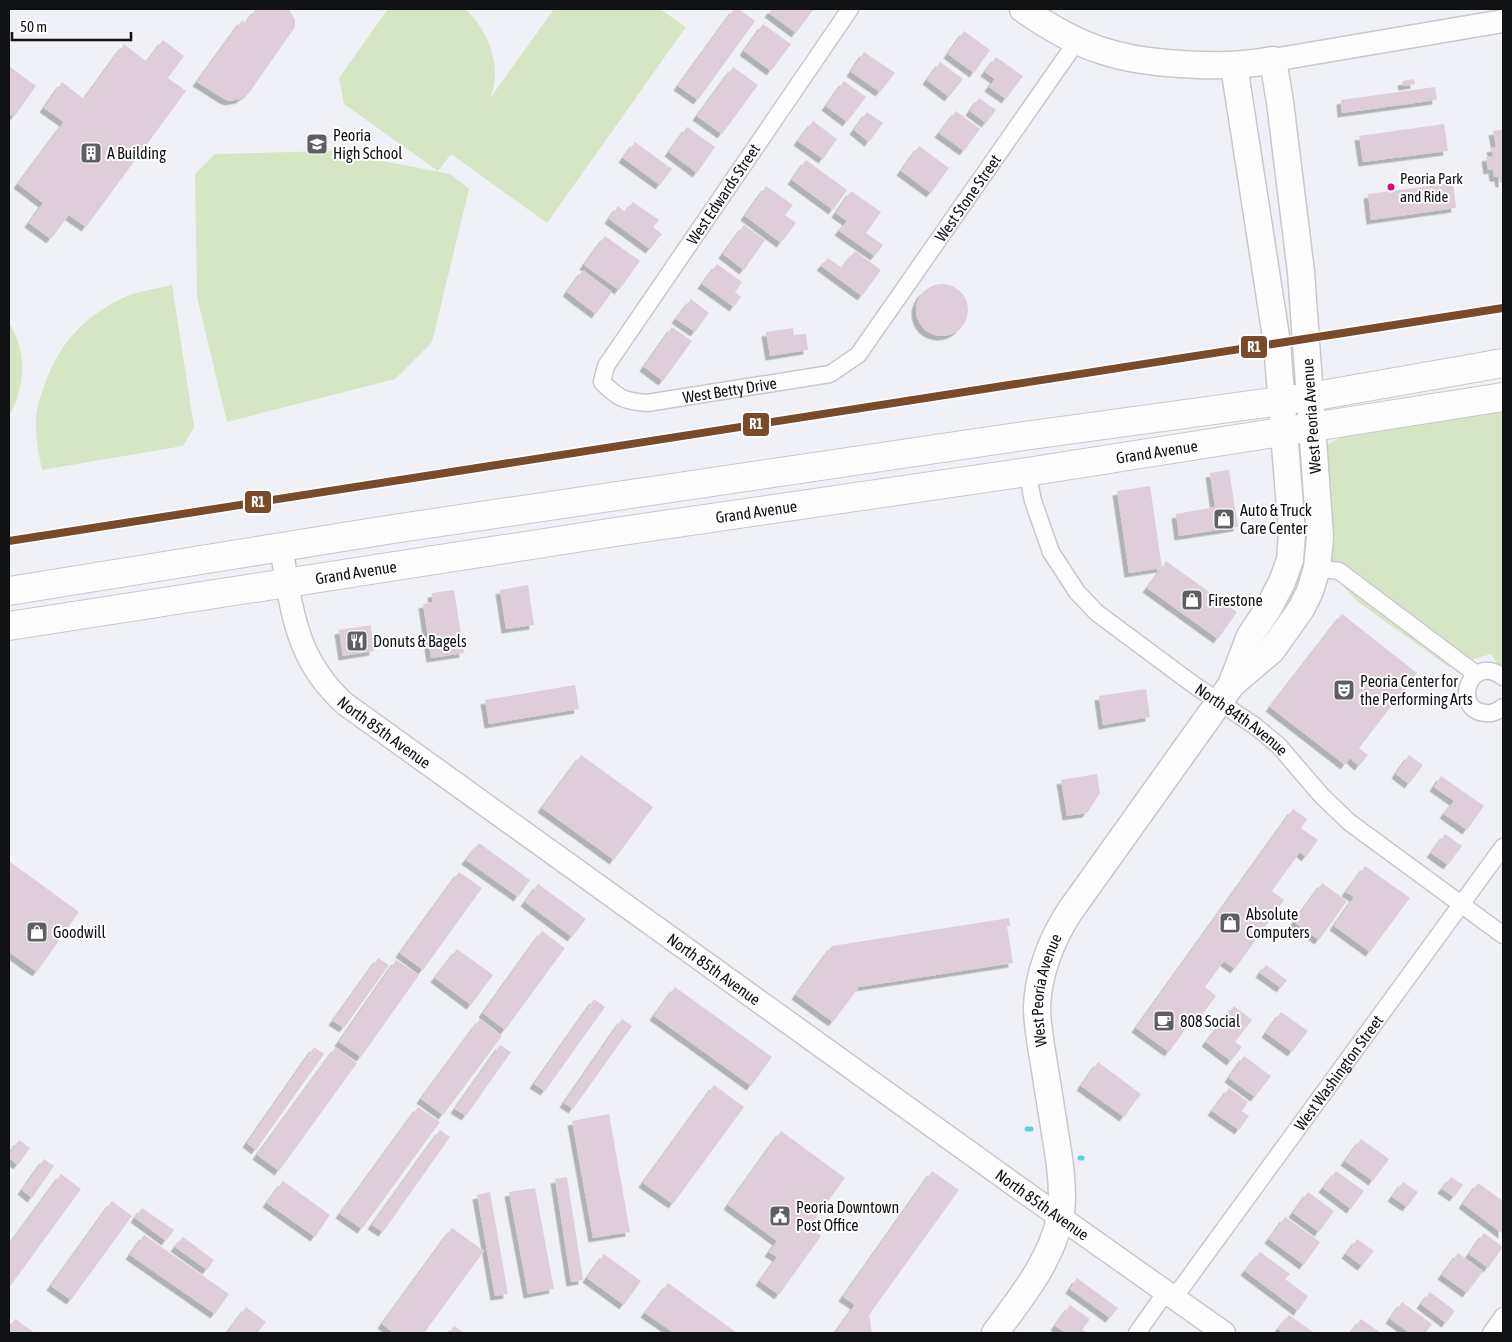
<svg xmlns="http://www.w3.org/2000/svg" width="1512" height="1342" font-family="'Asap Condensed',sans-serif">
  <defs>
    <filter id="shadow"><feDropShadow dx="-4.5" dy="4.5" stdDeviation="0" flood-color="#0004"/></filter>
  </defs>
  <rect width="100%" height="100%" fill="#f0f1f6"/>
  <path fill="#d6e5c3" d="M388,9H465C484,26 496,51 495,78C495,84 492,91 491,97L554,9H660L686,27L547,223L451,154L438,171L344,104L339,78Z
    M331,151L450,174L469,189L432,342L395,379L227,422L197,297L195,174L215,154Z
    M172,285L194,427L183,446L42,470C39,454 35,438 36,421C36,409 40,397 44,387C57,346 84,316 123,298C138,291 156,289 172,285Z
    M9,323C28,352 25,387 9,417Z
    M1503,410V673L1491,654L1449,667L1358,602L1331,573L1325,472L1327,445L1343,436Z"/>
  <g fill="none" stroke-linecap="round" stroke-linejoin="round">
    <path stroke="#5acfe0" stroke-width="5" d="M1027,1129H1031
      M1080,1158H1082"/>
  </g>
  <path fill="#deceda" filter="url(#shadow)" d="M256,9H289L295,20V27L249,93L240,99L230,101L224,99L197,82L242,20L246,23Z
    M734,9H739L755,21L698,100L678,86Z
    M772,9H814L796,33L769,13Z
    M763,24L791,44L771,71L744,51Z
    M964,31L990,50L974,73L948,54Z
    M163,40L184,56L168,78L186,91L86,227L69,215L51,239L29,223L43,203L18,184L64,122L44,108L62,82L84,99L124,44L147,62Z
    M864,52L895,73L880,92L851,72Z
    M996,57L1023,76L1006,99L989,87L995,79L985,72Z
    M940,62L963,79L949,97L927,80Z
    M9,66L36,86L14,117L9,114Z
    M733,67L758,85L722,134L697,116Z
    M1414,79L1415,84L1403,86L1402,81Z
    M844,81L866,97L847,122L826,106Z
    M1435,87L1437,100L1342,113L1341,100Z
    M979,98L996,110L986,123L970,111Z
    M956,111L980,129L964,151L939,133Z
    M867,112L883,123L869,142L854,130Z
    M813,121L837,139L823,159L798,141Z
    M1444,124L1448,151L1363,162L1359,136Z
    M687,127L715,147L697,173L669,152Z
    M1503,129V183H1500L1499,177H1494L1493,169L1488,170L1486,157L1493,156L1491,148L1496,147L1493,131Z
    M635,142L672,169L660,185L623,158Z
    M919,146L949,168L931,193L901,171Z
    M806,160L847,190L833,210L792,180Z
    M1453,183L1456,208L1371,220L1368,194Z
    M766,186L793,205L785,215L796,223L781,243L745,216Z
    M851,191L881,212L866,233L883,245L875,256L839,231L847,221L836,213Z
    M633,202L659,220L653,227L662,234L650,249L609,219L618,206L625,212Z
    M744,225L765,240L744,270L723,254Z
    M605,236L640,261L619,290L584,265Z
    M855,251L881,270L862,296L821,266L828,258L842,268Z
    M717,264L742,282L735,292L741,297L734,307L702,284Z
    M583,270L612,292L596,314L567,292Z
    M916 310a26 26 0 1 1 52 0a26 26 0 1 1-52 0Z
    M691,299L709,313L695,332L676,319Z
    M672,327L692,341L663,381L644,367Z
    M793,328L794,335L806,334L808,350L770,356L766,332Z
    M1229,470L1238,527L1179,536L1176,514L1215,507L1210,473Z
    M1150,486L1162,568L1166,561L1237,612L1218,639L1147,588L1162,568L1129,573L1117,491Z
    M528,585L534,625L506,629L500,590Z
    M454,590L464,653L431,658L423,604L433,602L432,593Z
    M1342,614L1417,673L1359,748L1368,755L1359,766L1350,758L1345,765L1270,707Z
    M371,625L374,651L343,656L339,630Z
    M575,685L579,709L489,724L485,700Z
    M1146,689L1150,717L1103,725L1099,696Z
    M581,755L653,807L614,860L542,808Z
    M1409,755L1423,765L1409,784L1396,774Z
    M1097,774L1100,793L1087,813L1067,816L1061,780Z
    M1441,776L1484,806L1467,830L1444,814L1454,801L1434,787Z
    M1293,809L1307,819L1301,828L1318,840L1306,857L1300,852L1272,891L1284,900L1235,969L1224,961L1205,987L1216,996L1199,1019L1195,1016L1169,1052L1136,1028Z
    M1445,834L1462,846L1448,865L1431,853Z
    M479,843L530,880L518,897L466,860Z
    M9,861L79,912L37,972L9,952Z
    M1365,866L1410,898L1370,952L1334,926L1354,897L1346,892Z
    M459,872L482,888L423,970L400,953Z
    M1322,883L1347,901L1319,940L1294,922Z
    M538,884L586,919L572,937L525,902Z
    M1009,918L1010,926H1007L1013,963L859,987L833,1022L796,995L832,946Z
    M542,931L565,948L505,1030L483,1013Z
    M457,949L493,975L471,1005L435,978Z
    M378,958L389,965L344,1028L333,1021Z
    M396,960L419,975L361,1057L339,1042Z
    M1266,965L1287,980L1281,988L1260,973Z
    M675,987L772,1057L751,1086L654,1016Z
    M594,999L605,1007L545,1091L534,1084Z
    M1234,1006L1252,1020L1235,1042L1242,1047L1231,1061L1206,1042Z
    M1281,1012L1308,1031L1292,1052L1266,1033Z
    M480,1019L502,1036L443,1115L421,1099Z
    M622,1019L632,1026L573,1109L564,1103Z
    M500,1045L511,1052L466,1116L455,1109Z
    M314,1047L324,1054L256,1150L247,1143Z
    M336,1047L357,1063L279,1171L257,1155Z
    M1244,1056L1271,1076L1255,1097L1229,1078Z
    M1098,1062L1141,1094L1124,1117L1081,1086Z
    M714,1085L744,1107L673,1204L643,1183Z
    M1229,1088L1248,1102L1242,1111L1249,1116L1239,1130L1212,1111Z
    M418,1107L440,1122L362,1229L340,1214Z
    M609,1114L630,1232L593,1238L572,1121Z
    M440,1130L450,1137L383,1232L372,1225Z
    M781,1131L845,1178L809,1227L821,1236L779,1295L760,1281L777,1257L769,1252L777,1241L728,1205Z
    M1361,1139L1389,1159L1373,1181L1345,1161Z
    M19,1140L30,1148L18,1165L9,1158V1154Z
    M44,1159L54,1166L32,1198L22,1190Z
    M932,1171L959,1190L869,1315L872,1333H835L855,1305L843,1297Z
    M1336,1171L1364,1191L1351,1209L1323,1188Z
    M61,1174L81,1189L11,1285L9,1283V1245Z
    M567,1177L583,1280L571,1282L555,1179Z
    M1451,1177L1463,1185L1454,1197L1442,1189Z
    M283,1181L330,1215L315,1237L267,1203Z
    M1403,1182L1418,1192L1407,1207L1392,1197Z
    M1478,1183L1503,1201V1234L1463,1204Z
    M535,1188L554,1289L528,1294L509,1192Z
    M490,1192L508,1294L495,1296L477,1195Z
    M1308,1192L1334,1211L1319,1232L1293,1213Z
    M112,1201L132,1216L71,1300L51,1286Z
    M142,1208L174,1230L166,1241L135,1218Z
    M1285,1217L1320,1242L1304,1265L1269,1239Z
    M452,1228L484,1251L424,1333H394L382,1324Z
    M1484,1233L1503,1247L1488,1268L1469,1254Z
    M144,1235L229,1294L215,1314L130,1255Z
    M183,1237L214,1260L207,1270L175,1247Z
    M1357,1239L1374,1251L1362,1266L1346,1254Z
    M1260,1252L1290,1274L1285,1279L1308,1296L1298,1311L1245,1271Z
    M1458,1253L1483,1271L1467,1293L1442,1275Z
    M604,1254L641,1281L624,1305L587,1278Z
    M1077,1278L1118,1308L1110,1318L1070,1289Z
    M668,1283L737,1333H674L645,1313Z
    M1430,1292L1455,1311L1446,1323L1421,1304Z
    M1402,1302L1432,1324L1425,1333H1410L1390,1319Z
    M1070,1305L1090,1319L1082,1330L1087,1333H1066L1055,1326Z
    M246,1307L266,1322L257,1333H227Z
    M1289,1315L1313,1332L1312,1333H1283L1278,1329Z
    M15,1319L35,1333H9V1328Z
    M1361,1319L1381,1333H1351Z
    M454,1326L464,1333H449Z"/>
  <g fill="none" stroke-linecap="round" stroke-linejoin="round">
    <g stroke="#c7c8cc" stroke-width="19">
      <g id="street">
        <path id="s1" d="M850,9L606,366L602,382C618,398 623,401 647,403L830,374L858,355L1077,41"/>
        <path id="s2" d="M1027,472L1033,501L1051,552L1077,592L1097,613L1194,685L1255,726L1279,746L1321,795L1349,822L1503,935"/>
        <path d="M1317,568L1339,571L1476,674"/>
        <path d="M1503,677C1469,652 1451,711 1486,713C1493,714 1498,711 1503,707"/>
        <path id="s3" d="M1174,1298L1503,847"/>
        <path d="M1137,1333L1166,1292"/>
        <path d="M1491,1333L1503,1316"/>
      </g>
    </g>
    <g stroke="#c7c8cc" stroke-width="25">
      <g id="secondary">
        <path d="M1273,60L1503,21"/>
        <path id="s4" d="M281,547C292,610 295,659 345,704L1023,1191L1224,1333"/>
      </g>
    </g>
    <g stroke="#c7c8cc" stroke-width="29">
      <g id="primary">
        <path d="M1232,683L1250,636L1268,609L1282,582L1290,560L1292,533L1277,343L1234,66"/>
        <path id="s5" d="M995,1333C1020,1299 1051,1261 1060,1218C1065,1195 1060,1162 1056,1139C1052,1114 1048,1089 1044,1064C1041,1045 1037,1026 1037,1007C1038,974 1052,938 1070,911L1232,684L1272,650L1301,609L1310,591L1317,568L1320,537L1301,272L1280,102L1273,60C1236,67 1204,66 1167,63C1145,61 1124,58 1103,51C1074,42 1047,26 1023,9"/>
      </g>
    </g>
    <g stroke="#c7c8cc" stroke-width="30">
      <g id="highway">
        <path d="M9,591L393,529L1024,436L1310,397L1503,363"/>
        <path id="s6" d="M9,626L615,532L1027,472L1503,397"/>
      </g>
    </g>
    <use href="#street" stroke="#fdfdfe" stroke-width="16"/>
    <use href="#secondary" stroke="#fdfdfe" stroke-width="22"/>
    <use href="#primary" stroke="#fdfdfe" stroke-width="26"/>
    <use href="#highway" stroke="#fdfdfe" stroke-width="28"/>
    <g stroke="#fff" stroke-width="11">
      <path id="rail-1" d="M9,541L1503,308"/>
    </g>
    <use href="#rail-1" stroke="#7a4b2a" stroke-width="8"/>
  </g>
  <defs>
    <g id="school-square" transform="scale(1.125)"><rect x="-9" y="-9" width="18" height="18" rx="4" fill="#5e5f62" stroke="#fff"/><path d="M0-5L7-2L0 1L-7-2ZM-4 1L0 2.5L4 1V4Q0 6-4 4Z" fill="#fff"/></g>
    <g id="building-square" transform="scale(1.125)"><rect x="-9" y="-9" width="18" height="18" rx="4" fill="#5e5f62" stroke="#fff"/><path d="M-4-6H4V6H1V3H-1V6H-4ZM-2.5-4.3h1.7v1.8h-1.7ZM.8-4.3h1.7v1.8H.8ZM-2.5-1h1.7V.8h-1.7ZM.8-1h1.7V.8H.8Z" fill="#fff"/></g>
    <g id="shop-square" transform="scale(1.125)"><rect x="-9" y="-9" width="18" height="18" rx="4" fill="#5e5f62" stroke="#fff"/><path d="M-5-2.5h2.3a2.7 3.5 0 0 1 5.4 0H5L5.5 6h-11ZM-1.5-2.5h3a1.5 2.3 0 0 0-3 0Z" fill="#fff"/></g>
    <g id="restaurant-square" transform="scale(1.125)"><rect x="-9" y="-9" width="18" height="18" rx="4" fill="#5e5f62" stroke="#fff"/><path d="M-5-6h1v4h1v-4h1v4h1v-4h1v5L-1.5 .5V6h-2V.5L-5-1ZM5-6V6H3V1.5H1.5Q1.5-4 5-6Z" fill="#fff"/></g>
    <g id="theatre-square" transform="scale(1.125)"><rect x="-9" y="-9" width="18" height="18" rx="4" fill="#5e5f62" stroke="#fff"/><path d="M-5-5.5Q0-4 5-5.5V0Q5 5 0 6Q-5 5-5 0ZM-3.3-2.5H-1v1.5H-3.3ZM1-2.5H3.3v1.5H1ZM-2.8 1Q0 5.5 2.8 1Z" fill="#fff"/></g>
    <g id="cafe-square" transform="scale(1.125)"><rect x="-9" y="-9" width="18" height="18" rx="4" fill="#5e5f62" stroke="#fff"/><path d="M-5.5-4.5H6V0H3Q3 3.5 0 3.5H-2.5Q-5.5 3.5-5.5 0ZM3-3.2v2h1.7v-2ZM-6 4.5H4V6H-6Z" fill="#fff"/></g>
    <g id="civic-square" transform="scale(1.125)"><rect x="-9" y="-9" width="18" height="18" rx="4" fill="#5e5f62" stroke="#fff"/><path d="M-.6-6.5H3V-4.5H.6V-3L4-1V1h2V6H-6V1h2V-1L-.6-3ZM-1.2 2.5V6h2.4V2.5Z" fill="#fff"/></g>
  </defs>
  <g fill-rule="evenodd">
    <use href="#school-square" x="317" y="144"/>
    <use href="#building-square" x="91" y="153"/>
    <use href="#shop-square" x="1224" y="519"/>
    <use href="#shop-square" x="1192" y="600"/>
    <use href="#restaurant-square" x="357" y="641"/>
    <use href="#theatre-square" x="1344" y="690"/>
    <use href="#shop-square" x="1230" y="923"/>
    <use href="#shop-square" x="37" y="932"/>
    <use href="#cafe-square" x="1164" y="1021"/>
    <use href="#civic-square" x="780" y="1216"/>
  </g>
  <circle fill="#e5007d" stroke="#fff" stroke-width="2" cx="1391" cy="187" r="4.5"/>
  <g text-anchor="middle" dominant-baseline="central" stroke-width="4" stroke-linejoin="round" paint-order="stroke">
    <g font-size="15" fill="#101113" stroke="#fff" text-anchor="start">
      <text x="1400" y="178">Peoria Park<tspan x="1400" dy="18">and Ride</tspan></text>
    </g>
    <g font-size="16" fill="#101113" stroke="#fff" text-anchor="start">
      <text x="333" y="135">Peoria<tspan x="333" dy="18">High School</tspan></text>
      <text x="107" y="153">A Building</text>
      <text x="1240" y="510">Auto &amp; Truck<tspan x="1240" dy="18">Care Center</tspan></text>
      <text x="1208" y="600">Firestone</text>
      <text x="373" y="641">Donuts &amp; Bagels</text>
      <text x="1360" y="681">Peoria Center for<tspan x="1360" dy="18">the Performing Arts</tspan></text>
      <text x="1246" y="914">Absolute<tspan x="1246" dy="18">Computers</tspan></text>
      <text x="53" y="932">Goodwill</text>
      <text x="1180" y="1021">808 Social</text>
      <text x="796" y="1207">Peoria Downtown<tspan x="796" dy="18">Post Office</tspan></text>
    </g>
    <g font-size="16" fill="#101113" stroke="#fff">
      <text transform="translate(723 194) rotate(-56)">West Edwards Street</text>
      <text stroke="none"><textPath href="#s1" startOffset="911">West Stone Street</textPath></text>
      <text stroke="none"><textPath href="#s1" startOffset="584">West Betty Drive</textPath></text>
      <text transform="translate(1311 416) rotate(-94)">West Peoria Avenue</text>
      <text stroke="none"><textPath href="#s6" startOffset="1161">Grand Avenue</textPath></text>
      <text stroke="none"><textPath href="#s6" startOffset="756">Grand Avenue</textPath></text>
      <text stroke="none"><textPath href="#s6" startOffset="351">Grand Avenue</textPath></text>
      <text stroke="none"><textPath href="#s2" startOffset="340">North 84th Avenue</textPath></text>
      <text stroke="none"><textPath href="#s4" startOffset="222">North 85th Avenue</textPath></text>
      <text stroke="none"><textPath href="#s4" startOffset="628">North 85th Avenue</textPath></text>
      <text stroke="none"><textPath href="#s5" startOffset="364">West Peoria Avenue</textPath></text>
      <text stroke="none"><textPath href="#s3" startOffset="279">West Washington Street</textPath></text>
      <text stroke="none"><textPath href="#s4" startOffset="1032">North 85th Avenue</textPath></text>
    </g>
  </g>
  <g stroke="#fff" stroke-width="2">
    <rect x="1240" y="335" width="28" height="24" rx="5" fill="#7a4b2a"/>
    <rect x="742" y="412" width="28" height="25" rx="5" fill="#7a4b2a"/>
    <rect x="244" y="490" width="28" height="24" rx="5" fill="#7a4b2a"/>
  </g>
  <g font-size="14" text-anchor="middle" font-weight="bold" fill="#fff">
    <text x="1254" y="352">R1</text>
    <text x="756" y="429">R1</text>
    <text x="258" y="507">R1</text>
  </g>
  <rect width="1512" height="1342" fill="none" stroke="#101113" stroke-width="20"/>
  <path d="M12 32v8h119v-8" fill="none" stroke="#101113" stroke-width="2.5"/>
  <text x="20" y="32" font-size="15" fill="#101113" stroke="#ffffff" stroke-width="4" paint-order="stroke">50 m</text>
</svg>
